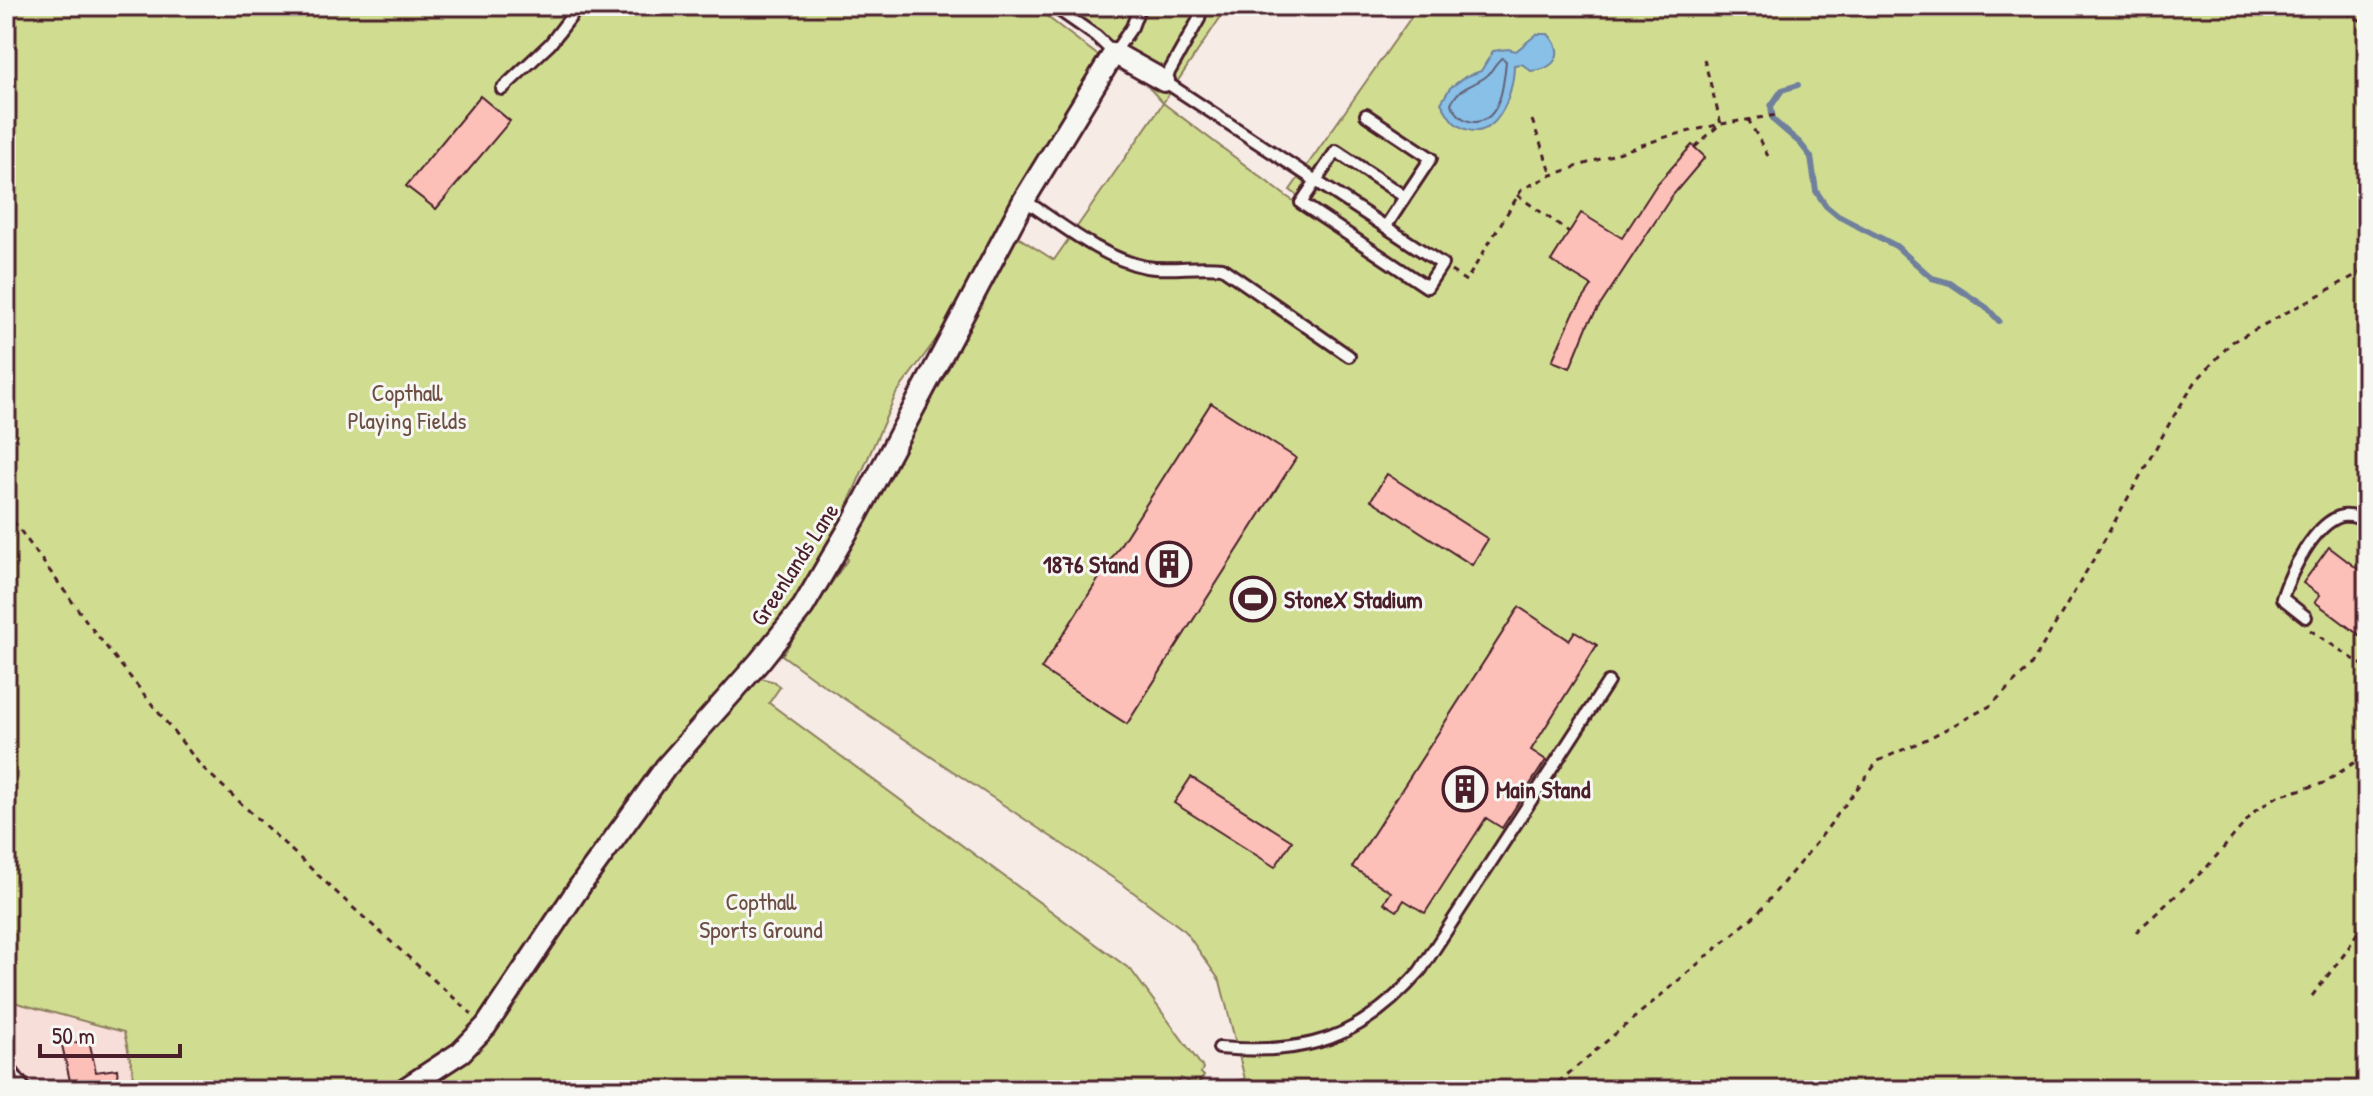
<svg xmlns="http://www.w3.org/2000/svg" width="2373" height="1096" font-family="'Patrick Hand',sans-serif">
  <rect width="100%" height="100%" fill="#f7ebe6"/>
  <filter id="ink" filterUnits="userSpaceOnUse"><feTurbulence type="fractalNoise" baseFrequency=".0125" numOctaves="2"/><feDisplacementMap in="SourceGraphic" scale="16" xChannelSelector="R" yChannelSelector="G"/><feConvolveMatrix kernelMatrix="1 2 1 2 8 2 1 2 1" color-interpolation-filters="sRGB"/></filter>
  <g filter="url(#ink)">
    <path fill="#f8ded8" d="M6,1000L124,1032L137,1090H6Z"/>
    <path fill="#d0dd91" stroke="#8d7e5e" stroke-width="2" d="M6,6H1033L1100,57L990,266L896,394L803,607L759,662L760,678L775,682L780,687L769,703L1131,970L1203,1068L1201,1073L1204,1076L1196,1087L1181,1078L1171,1090H403L428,1074L364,1090H137L124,1032L6,1000Z
      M1053,6H1228L1163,103L1286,196L1411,280L1290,190L1419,6H2367V1090H1228L1225,1083L1245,1079L1220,981L1185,931L1125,886L816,680L782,655L848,559L843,555L1016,236L1054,260L1163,103L1124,60Z"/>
    <path fill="#88c0e7" stroke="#6f809c" stroke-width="2" d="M1537,34H1548C1566,53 1556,69 1531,71L1522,64L1514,65C1514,94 1495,151 1456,124C1450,120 1445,109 1441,103L1450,88L1465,77L1481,71L1493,51L1508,49L1516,51Z"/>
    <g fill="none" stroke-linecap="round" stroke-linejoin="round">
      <path stroke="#635f76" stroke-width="2" d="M1502,58L1506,61C1504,80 1502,120 1476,122C1463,122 1457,114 1451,104C1458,88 1470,87 1484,78C1492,73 1494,63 1502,58Z"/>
      <path stroke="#6f809c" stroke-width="6" d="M1798,85L1782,90L1771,106L1773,120L1800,143L1811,157L1816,191L1826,206L1838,216L1896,246L1932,278L1950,283L1987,308L1999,321"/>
    </g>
    <path fill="#fcc0b8" stroke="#4a1f2b" stroke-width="2" d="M480,96L510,121L436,209L406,186Z
      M1692,145L1705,157L1672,196L1588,324L1570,368L1552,361L1573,314L1592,286L1551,261L1581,213L1622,238L1657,184Z
      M1211,403L1296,458L1127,724L1041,669Z
      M1387,474L1488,539L1472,565L1371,500Z
      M2329,547L2367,576V641L2315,602L2320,595L2303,583Z
      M1519,607L1569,640L1575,631L1597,645L1531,750L1546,760L1502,828L1486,818L1425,913L1404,900L1397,911L1384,903L1391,892L1352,867Z
      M1191,777L1292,841L1275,867L1174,803Z
      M89,1040L96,1072L117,1069L119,1090H72L62,1045Z"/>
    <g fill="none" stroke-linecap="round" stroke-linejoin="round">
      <g stroke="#4a1f2b" stroke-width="16">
        <path id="lane" d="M1053,6L1096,36L1114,53L1132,27L1140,6
          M1201,6L1199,19L1164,81L1442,264L1427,287L1301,203L1336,151L1405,197L1431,158L1366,115
          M502,89L550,44L579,6
          M1024,200C1061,224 1101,258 1146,267C1170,271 1197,265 1222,268L1349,356
          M1386,226L1405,197
          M2306,617L2282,598C2290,574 2314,523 2342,516C2350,515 2360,518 2367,522
          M1219,1048C1308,1055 1360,1039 1420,971L1608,682
          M6,1064L26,1090"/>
      </g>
      <g stroke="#4a1f2b" stroke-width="26">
        <path id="street" d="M403,1090L461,1052L486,1026L580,886L666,767L759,662L803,607L857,515L1024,200L1114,53L1164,81"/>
      </g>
      <path stroke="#4a1f2b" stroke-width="3" stroke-dasharray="6 6" stroke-linecap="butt" d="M2335,6L2367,24
        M1704,59L1721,124
        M1748,119L1768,156
        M1532,120L1552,175
        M1695,147L1718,126
        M1517,195L1569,232
        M1451,271L1466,281L1522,189L1552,175L1669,136L1721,124L1777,115
        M6,511L93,630L201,766L349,904L472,1014
        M2310,630L2367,668
        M2136,932L2207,867L2255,811L2278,796L2324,783L2367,754
        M2312,996L2346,952L2367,916
        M1549,1090L1758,913L1817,842L1878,761L1929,738L1990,706L2030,667L2096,555L2172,419L2196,381L2232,342L2367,269"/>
      <use href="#lane" stroke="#f6f6f2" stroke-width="10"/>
      <use href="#street" stroke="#f6f6f2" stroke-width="20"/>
    </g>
  </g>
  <defs>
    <g id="building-ring" transform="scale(2.3)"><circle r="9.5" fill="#f6f6f2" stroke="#4a1f2b" stroke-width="1.5"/><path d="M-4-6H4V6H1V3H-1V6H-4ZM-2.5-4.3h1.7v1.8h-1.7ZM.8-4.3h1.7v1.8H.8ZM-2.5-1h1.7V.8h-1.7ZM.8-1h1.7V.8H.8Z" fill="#4a1f2b"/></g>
    <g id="stadium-ring" transform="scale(2.3)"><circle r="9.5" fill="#f6f6f2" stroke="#4a1f2b" stroke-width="1.5"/><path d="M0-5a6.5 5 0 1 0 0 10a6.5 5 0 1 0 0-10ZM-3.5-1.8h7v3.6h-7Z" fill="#4a1f2b"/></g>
  </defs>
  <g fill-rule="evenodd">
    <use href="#building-ring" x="1169" y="564"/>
    <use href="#stadium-ring" x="1253" y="599"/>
    <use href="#building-ring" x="1465" y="789"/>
  </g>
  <g text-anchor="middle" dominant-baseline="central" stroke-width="6" stroke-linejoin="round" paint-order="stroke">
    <g font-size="24" fill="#6c4e44" stroke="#f6f6f2">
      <text x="407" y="392">Copthall<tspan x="407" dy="28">Playing Fields</tspan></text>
      <text x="761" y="901">Copthall<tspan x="761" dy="28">Sports Ground</tspan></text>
    </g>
    <g font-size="24" fill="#4a1f2b" stroke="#f6f6f2">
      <text transform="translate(794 564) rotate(-57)">Greenlands Lane</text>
    </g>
    <g font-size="24" font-weight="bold" fill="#4a1f2b" stroke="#f6f6f2" text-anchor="start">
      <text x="1138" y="564" text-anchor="end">1876 Stand</text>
      <text x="1284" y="599">StoneX Stadium</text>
      <text x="1496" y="789">Main Stand</text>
    </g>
  </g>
  <rect width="2373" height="1096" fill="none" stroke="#f6f6f2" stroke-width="32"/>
  <rect x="16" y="16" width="2341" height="1064" fill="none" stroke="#4a1f2b" stroke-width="3" filter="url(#ink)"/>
  <path d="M40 1044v12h140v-12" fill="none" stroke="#4a1f2b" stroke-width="4"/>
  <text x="52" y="1044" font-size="24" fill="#4a1f2b" stroke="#f6f6f2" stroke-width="6" paint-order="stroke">50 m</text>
</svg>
